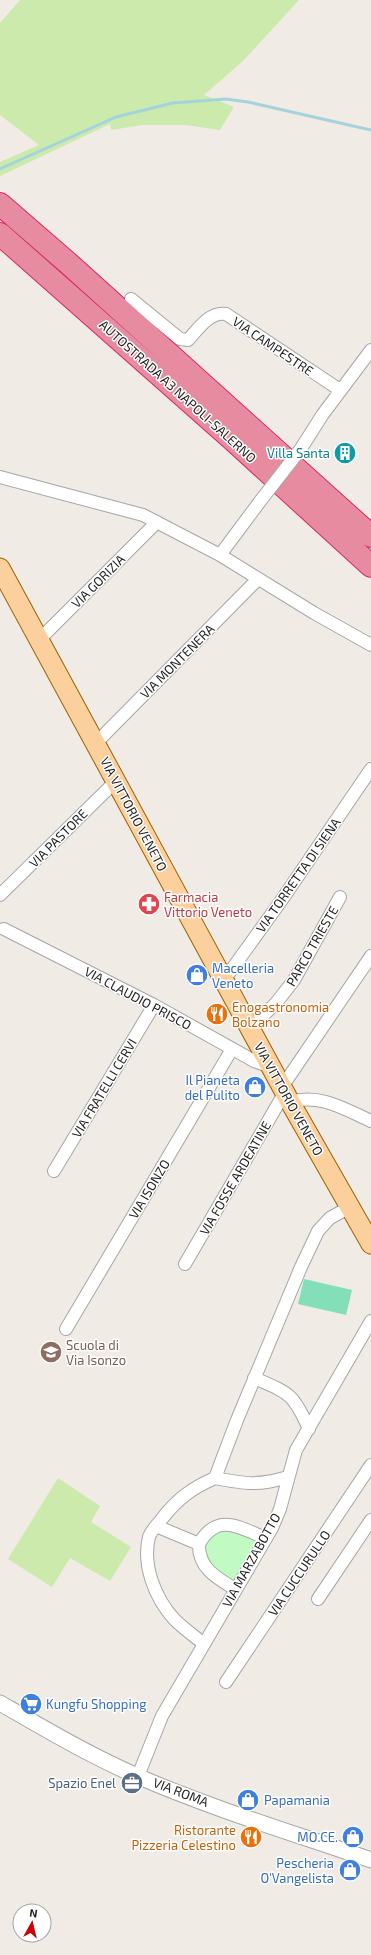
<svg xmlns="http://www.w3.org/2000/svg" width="371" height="1955" font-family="'Exo 2',sans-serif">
  <rect width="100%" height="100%" fill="#f0ece5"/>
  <path fill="#cceaab" d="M20,0H299L243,61L204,95L234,107L220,130L186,125H143L111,130L110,124L0,176V162L39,145L0,115V23Z
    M58,1478L100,1506L91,1522L131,1547L110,1581L70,1558L52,1587L8,1559Z"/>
  <path fill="#c2fac4" d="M217,1527L263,1538L234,1582L208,1566L201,1543Z"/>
  <path fill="#82dfb8" d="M304,1279L352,1290L346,1315L298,1304Z"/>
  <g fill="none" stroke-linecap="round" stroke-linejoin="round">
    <path stroke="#a5d3dd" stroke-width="3" d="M0,169L116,117L173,103L226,99L248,102L371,130"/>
    <g stroke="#a6a6a6" stroke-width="14">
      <path id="minor" d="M131,299L180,339L188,340C198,329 210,311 226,314L340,390
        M300,450L323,414L371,350
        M0,477L143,515L220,555L314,613L371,645
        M220,555L261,500
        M39,640L157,522
        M96,743L258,579
        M0,895L116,781
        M4,929L154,1005L254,1061L271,1067
        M224,980L281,901L371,769
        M250,1028L276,1003L294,980L340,897
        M282,1087L371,956
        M290,1102C320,1093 344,1109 371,1121
        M54,1171L154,1005
        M185,1264L285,1092
        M66,1329L232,1049
        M254,1378C289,1393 293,1393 309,1429
        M215,1478C246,1484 258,1486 288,1477
        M156,1526L199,1544C217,1512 239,1527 265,1538
        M199,1544C198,1568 217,1578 235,1589
        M318,1599L371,1520
        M204,1644C194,1636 183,1628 174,1619C155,1598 142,1565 149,1537C151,1531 157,1525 161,1520C177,1499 192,1488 215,1478L237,1420L301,1267L318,1231L330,1218L350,1207
        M226,1682L371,1465
        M138,1776L162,1716L272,1528L280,1509L296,1450L371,1321"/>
    </g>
    <g stroke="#a6a6a6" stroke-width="17">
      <path id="tertiary" d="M0,1703C45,1729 89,1755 137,1776C213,1809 293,1833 371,1860"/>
    </g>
    <g stroke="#996100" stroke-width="21">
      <path id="primary" d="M0,568L290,1102L371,1244"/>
    </g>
    <g stroke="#dc2469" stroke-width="24">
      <path id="motorway" d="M0,204L68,263L371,536
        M0,234L232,439L371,566"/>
    </g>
    <use href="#minor" stroke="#fff" stroke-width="12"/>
    <use href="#tertiary" stroke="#fff" stroke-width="15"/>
    <use href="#primary" stroke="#fcd09d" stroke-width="19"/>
    <use href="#motorway" stroke="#e78ca0" stroke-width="22"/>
    <g stroke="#a6a6a6" stroke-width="14" stroke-linecap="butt">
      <path id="minor-bridge" d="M261,500L300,450"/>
    </g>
    <use href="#minor-bridge" stroke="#fff" stroke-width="12"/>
  </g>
  <defs>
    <g id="building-disc" transform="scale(1.15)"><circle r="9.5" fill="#0f9aa8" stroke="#fff"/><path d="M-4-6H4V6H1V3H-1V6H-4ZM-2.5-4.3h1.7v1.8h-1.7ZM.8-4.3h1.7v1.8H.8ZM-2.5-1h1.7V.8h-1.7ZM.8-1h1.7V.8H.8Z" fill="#fff"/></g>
    <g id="pharmacy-disc" transform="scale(1.15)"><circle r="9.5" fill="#e0444e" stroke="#fff"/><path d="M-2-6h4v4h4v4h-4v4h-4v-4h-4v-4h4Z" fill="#fff"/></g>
    <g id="shop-disc" transform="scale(1.15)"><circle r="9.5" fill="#3f7fe0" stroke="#fff"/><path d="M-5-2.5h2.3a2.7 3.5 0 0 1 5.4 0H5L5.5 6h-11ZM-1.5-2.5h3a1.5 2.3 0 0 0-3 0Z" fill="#fff"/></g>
    <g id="restaurant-disc" transform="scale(1.15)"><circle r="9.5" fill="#e8710a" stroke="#fff"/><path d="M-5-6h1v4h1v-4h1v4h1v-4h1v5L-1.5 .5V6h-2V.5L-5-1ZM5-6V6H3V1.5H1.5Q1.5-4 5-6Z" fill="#fff"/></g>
    <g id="school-disc" transform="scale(1.15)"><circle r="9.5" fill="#8d6e63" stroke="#fff"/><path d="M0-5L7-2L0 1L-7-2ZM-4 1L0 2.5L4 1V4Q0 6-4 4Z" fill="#fff"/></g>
    <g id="supermarket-disc" transform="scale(1.15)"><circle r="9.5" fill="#3f7fe0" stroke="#fff"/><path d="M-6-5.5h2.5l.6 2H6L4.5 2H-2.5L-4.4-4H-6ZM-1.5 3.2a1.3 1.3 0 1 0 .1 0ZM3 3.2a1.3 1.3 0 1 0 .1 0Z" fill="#fff"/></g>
    <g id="office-disc" transform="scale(1.15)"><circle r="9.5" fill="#5c6f8a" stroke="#fff"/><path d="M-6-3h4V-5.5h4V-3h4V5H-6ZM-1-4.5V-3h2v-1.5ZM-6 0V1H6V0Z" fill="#fff"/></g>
  </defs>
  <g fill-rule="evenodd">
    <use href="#building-disc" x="345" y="453"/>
    <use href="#pharmacy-disc" x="149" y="904"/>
    <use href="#shop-disc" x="197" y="975"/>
    <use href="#restaurant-disc" x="217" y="1014"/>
    <use href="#shop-disc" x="255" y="1087"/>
    <use href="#school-disc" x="51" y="1352"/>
    <use href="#supermarket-disc" x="31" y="1704"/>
    <use href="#office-disc" x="132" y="1783"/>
    <use href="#shop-disc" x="248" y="1800"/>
    <use href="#restaurant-disc" x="251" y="1837"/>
    <use href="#shop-disc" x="353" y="1837"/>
    <use href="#shop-disc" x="350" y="1870"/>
  </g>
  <g text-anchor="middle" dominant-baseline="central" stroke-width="3" stroke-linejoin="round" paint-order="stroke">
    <g font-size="13" fill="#1f1f1f" stroke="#fff">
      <text transform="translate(273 346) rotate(34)">VIA CAMPESTRE</text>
      <text transform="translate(178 391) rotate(42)">AUTOSTRADA A3 NAPOLI-SALERNO</text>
      <text transform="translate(98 581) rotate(-45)">VIA GORIZIA</text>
      <text transform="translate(177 661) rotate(-45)">VIA MONTENERA</text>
      <text transform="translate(134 814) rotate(62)">VIA VITTORIO VENETO</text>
      <text transform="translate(58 838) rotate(-45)">VIA PASTORE</text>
      <text transform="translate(298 875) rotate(-55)">VIA TORRETTA DI SIENA</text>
      <text transform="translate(312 946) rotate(-60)">PARCO TRIESTE</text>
      <text transform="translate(138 998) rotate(28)">VIA CLAUDIO PRISCO</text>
      <text transform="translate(104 1088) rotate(-59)">VIA FRATELLI CERVI</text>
      <text transform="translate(289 1099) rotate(61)">VIA VITTORIO VENETO</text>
      <text transform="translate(235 1178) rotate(-60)">VIA FOSSE ARDEATINE</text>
      <text transform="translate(149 1189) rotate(-59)">VIA ISONZO</text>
      <text transform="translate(251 1560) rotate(-61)">VIA MARZABOTTO</text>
      <text transform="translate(299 1573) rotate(-56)">VIA CUCCURULLO</text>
      <text transform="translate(181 1792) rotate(21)">VIA ROMA</text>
    </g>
    <g font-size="13" fill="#0d838f" stroke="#fff" text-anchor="end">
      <text x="330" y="453">Villa Santa</text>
    </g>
    <g font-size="13" fill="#be3a42" stroke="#fff" text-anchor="start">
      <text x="164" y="897">Farmacia<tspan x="164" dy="15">Vittorio Veneto</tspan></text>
    </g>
    <g font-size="13" fill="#366cbe" stroke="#fff" text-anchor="start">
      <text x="212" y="968">Macelleria<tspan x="212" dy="15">Veneto</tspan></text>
      <text x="240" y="1080" text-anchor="end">Il Pianeta<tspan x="240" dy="15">del Pulito</tspan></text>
      <text x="46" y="1704">Kungfu Shopping</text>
      <text x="264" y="1800">Papamania</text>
      <text x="338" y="1837" text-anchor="end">MO.CE.</text>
      <text x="334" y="1863" text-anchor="end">Pescheria<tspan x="334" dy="15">O'Vangelista</tspan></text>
    </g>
    <g font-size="13" fill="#c56008" stroke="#fff" text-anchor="start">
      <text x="232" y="1007">Enogastronomia<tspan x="232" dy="15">Bolzano</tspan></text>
      <text x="236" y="1830" text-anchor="end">Ristorante<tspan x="236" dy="15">Pizzeria Celestino</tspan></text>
    </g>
    <g font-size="13" fill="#785e54" stroke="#fff" text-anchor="start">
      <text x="66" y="1345">Scuola di<tspan x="66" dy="15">Via Isonzo</tspan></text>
    </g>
    <g font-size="13" fill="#4e5e75" stroke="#fff" text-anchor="end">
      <text x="116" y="1783">Spazio Enel</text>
    </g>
  </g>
  <g transform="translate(32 1923) rotate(8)"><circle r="19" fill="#ffffff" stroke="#a5a5a5"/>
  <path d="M0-3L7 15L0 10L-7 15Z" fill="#cd0007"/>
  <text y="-6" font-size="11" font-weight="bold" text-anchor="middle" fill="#1f1f1f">N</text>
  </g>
</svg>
